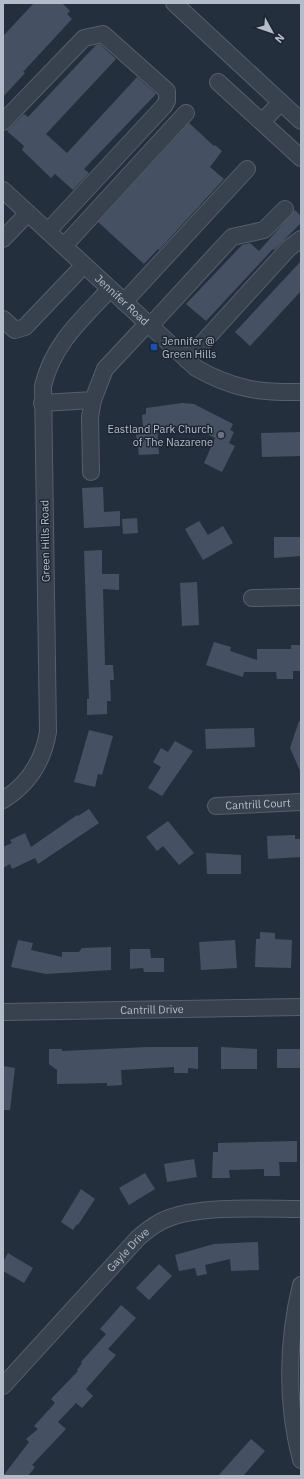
<svg xmlns="http://www.w3.org/2000/svg" width="304" height="1479" font-family="'IBM Plex Sans',sans-serif">
  <rect width="100%" height="100%" fill="#242f3e"/>
  <path fill="#455162" d="M34,3H62L70,11L67,14L72,19L23,72L25,73L3,97V36Z
    M100,44L116,59L46,134L67,153L137,77L156,94L84,169L89,173L73,190L55,174L51,178L22,150L24,146L7,131L24,114L28,117L96,45Z
    M189,123L214,146L215,145L222,151L210,167L224,179L159,250L158,249L144,264L98,222Z
    M295,210L301,216V223L274,250L273,249L206,321L186,304L242,245L250,243L259,251Z
    M301,261V291L250,346L235,332Z
    M182,403L194,404L233,424L230,430L234,432L229,443L235,446L222,472L204,463L215,438L195,428L183,426L157,428L159,454L139,455L135,426H143L142,415L146,414V408Z
    M301,432V456L262,457L261,433Z
    M103,487L104,512L120,511V526L84,528L82,488Z
    M137,518L138,533L123,534L122,519Z
    M199,521L208,535L223,526L233,543L203,560L185,529Z
    M274,537H301V556L274,558Z
    M102,550V574H119V590L103,589L105,665H113L114,680H110L111,701H107V714L87,715V699H89L84,551Z
    M197,582L199,625L182,626L180,583Z
    M214,642L231,647L230,651L257,660V649H291V645H301V671H293V679H277L276,672H244L243,677L206,665Z
    M299,721L301,722V773L290,748Z
    M254,728L255,747L206,749L205,729Z
    M89,730L113,736L102,775L98,774L95,787L74,782Z
    M175,741L193,751L162,796L148,788L161,767L153,762L161,748L168,752Z
    M89,809L99,823L38,864L35,858L12,869L10,864L3,868V847L12,843L10,840L25,833L31,847L77,815L78,816Z
    M168,821L194,853L179,865L163,846L157,851L146,837Z
    M295,835V839H301V857L268,859L267,836Z
    M206,853L241,855V874H207Z
    M260,932L275,933V939L292,940L291,968L255,967L256,939H260Z
    M18,940L33,943L31,950L62,957V952H79L82,948L111,947V970L46,974L11,967Z
    M235,940L237,968L201,970L199,942Z
    M130,949H150L151,958H164V972H144L143,968L130,969Z
    M148,1047H198V1069L188,1068V1073H174V1067L121,1070L122,1085L107,1086V1083L57,1084V1070L49,1064V1049H62V1051Z
    M221,1047L257,1049V1069H221Z
    M277,1049H301V1068H277Z
    M3,1066L15,1068L10,1110H3Z
    M297,1141V1162H279L280,1176H264V1169L229,1170L230,1178H212L213,1152H218V1143Z
    M194,1159L197,1177L167,1182L164,1164Z
    M145,1173L155,1189L129,1205L119,1188Z
    M81,1189L95,1199L78,1225L77,1224L73,1230L61,1222Z
    M258,1242L259,1270L231,1271L230,1259L205,1265L207,1274L197,1276L195,1268L179,1271L175,1255L214,1244Z
    M8,1253L33,1268L24,1283L3,1271V1262Z
    M159,1264L172,1276L149,1300L136,1288Z
    M121,1305L136,1318L108,1349L116,1355L86,1389L93,1396L82,1408L76,1403L58,1422L66,1429L32,1465L35,1467L28,1476H3L29,1442L26,1439L38,1429L34,1426L55,1403L51,1399L78,1371L77,1370L82,1363L81,1362L106,1334L100,1329Z
    M251,1439L265,1451L243,1476H218Z"/>
  <g fill="none" stroke-linecap="round" stroke-linejoin="round">
    <g stroke="#565f6c" stroke-width="18">
      <g id="minor">
        <path d="M174,3L301,121"/>
        <path d="M218,82L301,158"/>
        <path d="M3,122L84,38L103,34L167,91V101L164,106L48,231"/>
        <path d="M262,122L281,102"/>
        <path id="s1" d="M3,190L196,368C233,389 260,393 301,392"/>
        <path d="M3,239L28,213"/>
        <path d="M64,246L186,113"/>
        <path d="M124,302L247,169"/>
        <path d="M3,319L15,330L25,327L84,265"/>
        <path d="M150,326L232,237L264,230L285,209"/>
        <path d="M187,360L289,248L301,239"/>
        <path d="M42,403L93,400L105,369L147,324"/>
        <path d="M91,472L90,417L93,400"/>
        <path d="M252,598L301,597"/>
        <path d="M3,800C29,784 43,761 48,732L43,386C53,344 81,320 110,289"/>
        <path id="s2" d="M216,806L301,802"/>
        <path id="s3" d="M3,1012L301,1007"/>
        <path d="M301,1285C287,1341 286,1404 301,1460"/>
        <path id="s4" d="M3,1386L138,1238C147,1230 157,1222 169,1218C203,1205 264,1209 301,1209"/>
      </g>
    </g>
    <use href="#minor" stroke="#38414e" stroke-width="16"/>
  </g>
  <rect fill="#1a4fb4" stroke="#1d2633" stroke-width="1.5" x="150" y="343" width="8" height="8" rx="2"/>
  <circle fill="#6b7280" stroke="#1d2633" stroke-width="1.5" cx="221" cy="435" r="4"/>
  <g text-anchor="middle" dominant-baseline="central" stroke-width="3" stroke-linejoin="round" paint-order="stroke">
    <g font-size="11" fill="#b4bcc9" stroke="#1d2633">
      <text stroke="none"><textPath href="#s1" startOffset="162">Jennifer Road</textPath></text>
      <text transform="translate(45 541) rotate(-91)">Green Hills Road</text>
      <text stroke="none"><textPath href="#s2" startOffset="42">Cantrill Court</textPath></text>
      <text stroke="none"><textPath href="#s3" startOffset="149">Cantrill Drive</textPath></text>
      <text stroke="none"><textPath href="#s4" startOffset="185">Gayle Drive</textPath></text>
    </g>
    <g font-size="11" fill="#b4bcc9" stroke="#1d2633" text-anchor="start">
      <text x="162" y="341">Jennifer @<tspan x="162" dy="13">Green Hills</tspan></text>
      <text x="213" y="429" text-anchor="end">Eastland Park Church<tspan x="213" dy="13">of The Nazarene</tspan></text>
    </g>
  </g>
  <rect width="304" height="1479" fill="none" stroke="#b4bcc9" stroke-width="8"/>
  <g transform="translate(272 32) rotate(130)" stroke="#1d2633" stroke-width="3" paint-order="stroke">
  <path d="M0-3L7 15L0 10L-7 15Z" fill="#b4bcc9"/>
  <text y="-6" font-size="11" font-weight="bold" text-anchor="middle" fill="#b4bcc9">N</text>
  </g>
</svg>
